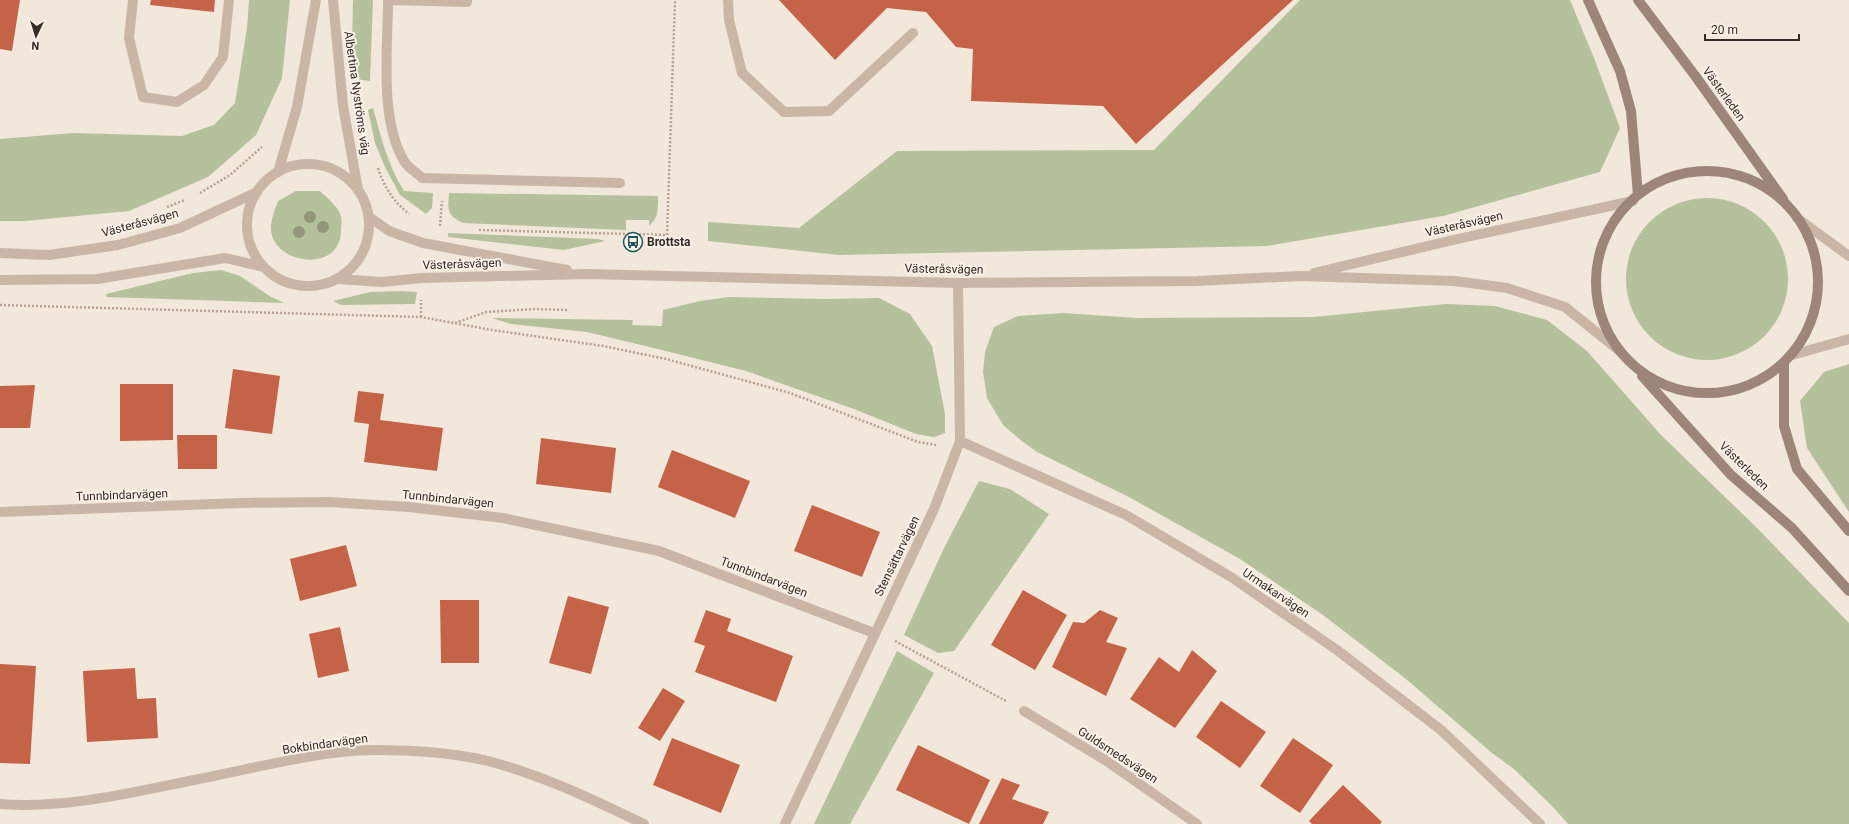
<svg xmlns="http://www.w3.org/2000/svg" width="1849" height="824" font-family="Roboto,sans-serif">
  <rect width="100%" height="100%" fill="#f2e7db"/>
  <path fill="#b5c09c" d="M249,0H290L282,78L256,135L208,177L129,211L25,221H0V139L73,133L182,136L214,125L235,103L247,28Z
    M353,0H373L370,81L361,80L354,70L352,49Z
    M1300,0H1570L1594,58L1620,128L1600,172L1443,216L1267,246L839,255L708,241V222L799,228L897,151L1154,150Z
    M373,108C381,137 388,166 404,191L433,193L432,208L426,214L400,195L385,167L375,143L368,110Z
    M296,191H320C327,198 339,207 341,217C342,221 341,227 341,232C339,276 267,263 271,225C272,217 275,209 278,201Z
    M449,193L658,196C658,208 659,218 649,226V220H626V230L463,223C446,215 448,210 449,193Z
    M1626 279a81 81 0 1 1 162 0a81 81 0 1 1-162 0Z
    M448,233L598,239L605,241L564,250L448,237Z
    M221,270L240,276L271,297L285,303L107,297L106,294L193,273Z
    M402,291L417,292L415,304L341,305L333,301L370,292Z
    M729,297L825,299L879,298L910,314L932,346L945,414V433L934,437L916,434L854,409L746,371L670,352L587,332L511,324L492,318L633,320L632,325L662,326L663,310L700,301Z
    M1446,304L1495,306L1547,320L1587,351L1661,435L1757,528L1849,623V824H1568L1554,808L1514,769L1492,753L1406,679L1323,615L1240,559L1129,497L1037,452L1023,442L1003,425L987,398L983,372L985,352L994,327L1018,316L1063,313L1137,318L1313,317Z
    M1849,364V512L1807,448L1800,401L1824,372Z
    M979,481L1010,489L1049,514L954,651L938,653L904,635L945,546Z
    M897,651L934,673L850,824H814Z"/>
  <path fill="#c46347" d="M0,0H20L12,51L0,49Z
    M151,0H215L214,12L150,5Z
    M779,0H1293L1136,144L1103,106L971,101L973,49L956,47L926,12L887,8L835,60Z
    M233,369L280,376L272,434L225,428Z
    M120,384H173V440L120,441Z
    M35,385L30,428H0V386Z
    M358,391L384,394L380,420L443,428L437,471L364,462L369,424L354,422Z
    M177,435H217V469H178Z
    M541,438L616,448L611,493L536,484Z
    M672,450L750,481L735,518L658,487Z
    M812,505L880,532L862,577L794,551Z
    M346,545L357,586L300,601L290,559Z
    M1023,590L1067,615L1035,670L991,645Z
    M568,596L609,607L591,674L549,663Z
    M440,600H479V663H441Z
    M706,610L731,619L727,631L793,656L776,702L695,672L705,646L694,642Z
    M1100,610L1118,618L1106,642L1127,648L1106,696L1052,667L1073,622L1084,623Z
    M340,627L349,671L318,678L309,634Z
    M1192,650L1217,671L1175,728L1130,699L1159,657L1179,672Z
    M0,664L36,666L30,764L0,763Z
    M135,668L137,699L156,698L158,738L87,742L83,671Z
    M663,688L685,701L660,741L638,728Z
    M1221,701L1266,732L1240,768L1196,737Z
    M672,738L740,765L721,813L653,785Z
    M1293,738L1333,765L1300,813L1260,786Z
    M918,745L990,780L969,824L896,790Z
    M1002,778L1020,785L1012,799L1049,812L1043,824H979Z
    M1343,785L1382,822L1380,824H1312L1309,821Z"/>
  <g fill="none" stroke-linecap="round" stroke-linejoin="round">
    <path stroke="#b5a092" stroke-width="2.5" stroke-dasharray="2 2" stroke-linecap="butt" d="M378,168C384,187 393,201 409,214
      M200,193L230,175L262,147
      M167,207L185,200
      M440,226L442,201
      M479,230L667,235L675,0
      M0,305L421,317L492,330L603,346L666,359L790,393L918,442L936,445
      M421,317V300
      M455,323L486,312L535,309L567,310
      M895,641L1006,701"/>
    <path stroke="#c9b6a7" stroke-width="10" d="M133,0L129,38L143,97L177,102L204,85L223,57L229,0
      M388,0C388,49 379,118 404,161C407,167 417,173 422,178L620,183
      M392,0L467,2V0
      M728,0L729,20L742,73L784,112L829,111L913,33"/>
    <path stroke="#c9b6a7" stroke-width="10" d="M333,0L343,106L358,190
      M278,172L297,107L316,0
      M960,441L1126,515L1231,577L1337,650L1441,730L1540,824
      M0,512L241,503L329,502L409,507L503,518L659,551L874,633
      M1024,711L1105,760L1197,824
      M0,804C65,809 130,793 194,780C253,769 314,751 375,750C408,750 452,753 484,760C540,774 592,799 644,824
      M785,824L934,509L960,441L958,283"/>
    <path stroke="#c9b6a7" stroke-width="10" d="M247 225a61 61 0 1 1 122 0a61 61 0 1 1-122 0Z
      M368,216L389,231L423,243L567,270
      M1797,218L1849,256
      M0,253L49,255L118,245L180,228L257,192
      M1314,273L1453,240L1633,201
      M338,279L382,282L422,278L587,274L958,283L1197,281L1300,276L1455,281L1507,288L1565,307L1621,352
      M0,280L97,279L225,258L264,267
      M1792,355L1849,339"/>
    <path stroke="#9d8579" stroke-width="10" d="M1588,0L1620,71L1631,111L1638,195
      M1638,0L1696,77L1783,199
      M1596 282a111 111 0 1 1 222 0a111 111 0 1 1-222 0Z
      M1784,363V426L1797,469L1849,531
      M1642,376L1731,475L1792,528L1849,591"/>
  </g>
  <g fill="#93967b">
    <circle cx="310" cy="217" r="6"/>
    <circle cx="323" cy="227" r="6"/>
    <circle cx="299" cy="232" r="6"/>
  </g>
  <defs>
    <g id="bus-ring" transform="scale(1)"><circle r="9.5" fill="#f9f1e8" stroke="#1e5457" stroke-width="1.5"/><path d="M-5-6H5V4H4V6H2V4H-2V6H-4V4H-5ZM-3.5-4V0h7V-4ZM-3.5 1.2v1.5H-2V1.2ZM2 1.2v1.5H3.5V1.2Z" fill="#1e5457"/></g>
  </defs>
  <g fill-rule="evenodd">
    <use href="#bus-ring" x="633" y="242"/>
  </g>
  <g text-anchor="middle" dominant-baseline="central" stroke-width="4" stroke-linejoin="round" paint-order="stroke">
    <g font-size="12" fill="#362c28" stroke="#f9f1e8">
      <text transform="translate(357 93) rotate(82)">Albertina Nyströms väg</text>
      <text transform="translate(1724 94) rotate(54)">Västerleden</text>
      <text transform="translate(140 223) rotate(-15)">Västeråsvägen</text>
      <text transform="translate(1464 224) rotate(-13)">Västeråsvägen</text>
      <text transform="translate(462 264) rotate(-2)">Västeråsvägen</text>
      <text transform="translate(944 269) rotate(1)">Västeråsvägen</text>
      <text transform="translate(1744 466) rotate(44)">Västerleden</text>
      <text transform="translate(122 495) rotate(-2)">Tunnbindarvägen</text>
      <text transform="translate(448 499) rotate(6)">Tunnbindarvägen</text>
      <text transform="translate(897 556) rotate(-64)">Stensättarvägen</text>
      <text transform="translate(764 577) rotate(21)">Tunnbindarvägen</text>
      <text transform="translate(1276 593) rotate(34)">Urmakarvägen</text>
      <text transform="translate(325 744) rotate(-8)">Bokbindarvägen</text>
      <text transform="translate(1118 755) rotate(33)">Guldsmedsvägen</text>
    </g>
    <g font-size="12" font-weight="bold" fill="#362c28" stroke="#f9f1e8" text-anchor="start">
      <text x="647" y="242">Brottsta</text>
    </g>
  </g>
  <g transform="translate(36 36) rotate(184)" stroke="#f9f1e8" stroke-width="3" paint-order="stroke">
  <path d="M0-3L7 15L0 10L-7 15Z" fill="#362c28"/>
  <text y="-6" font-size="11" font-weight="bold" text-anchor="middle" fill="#362c28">N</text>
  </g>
  <path d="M1705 34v6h94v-6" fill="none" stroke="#362c28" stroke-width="2"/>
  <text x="1711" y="34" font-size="12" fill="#362c28" stroke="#f9f1e8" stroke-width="3" paint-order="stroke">20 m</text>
</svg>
